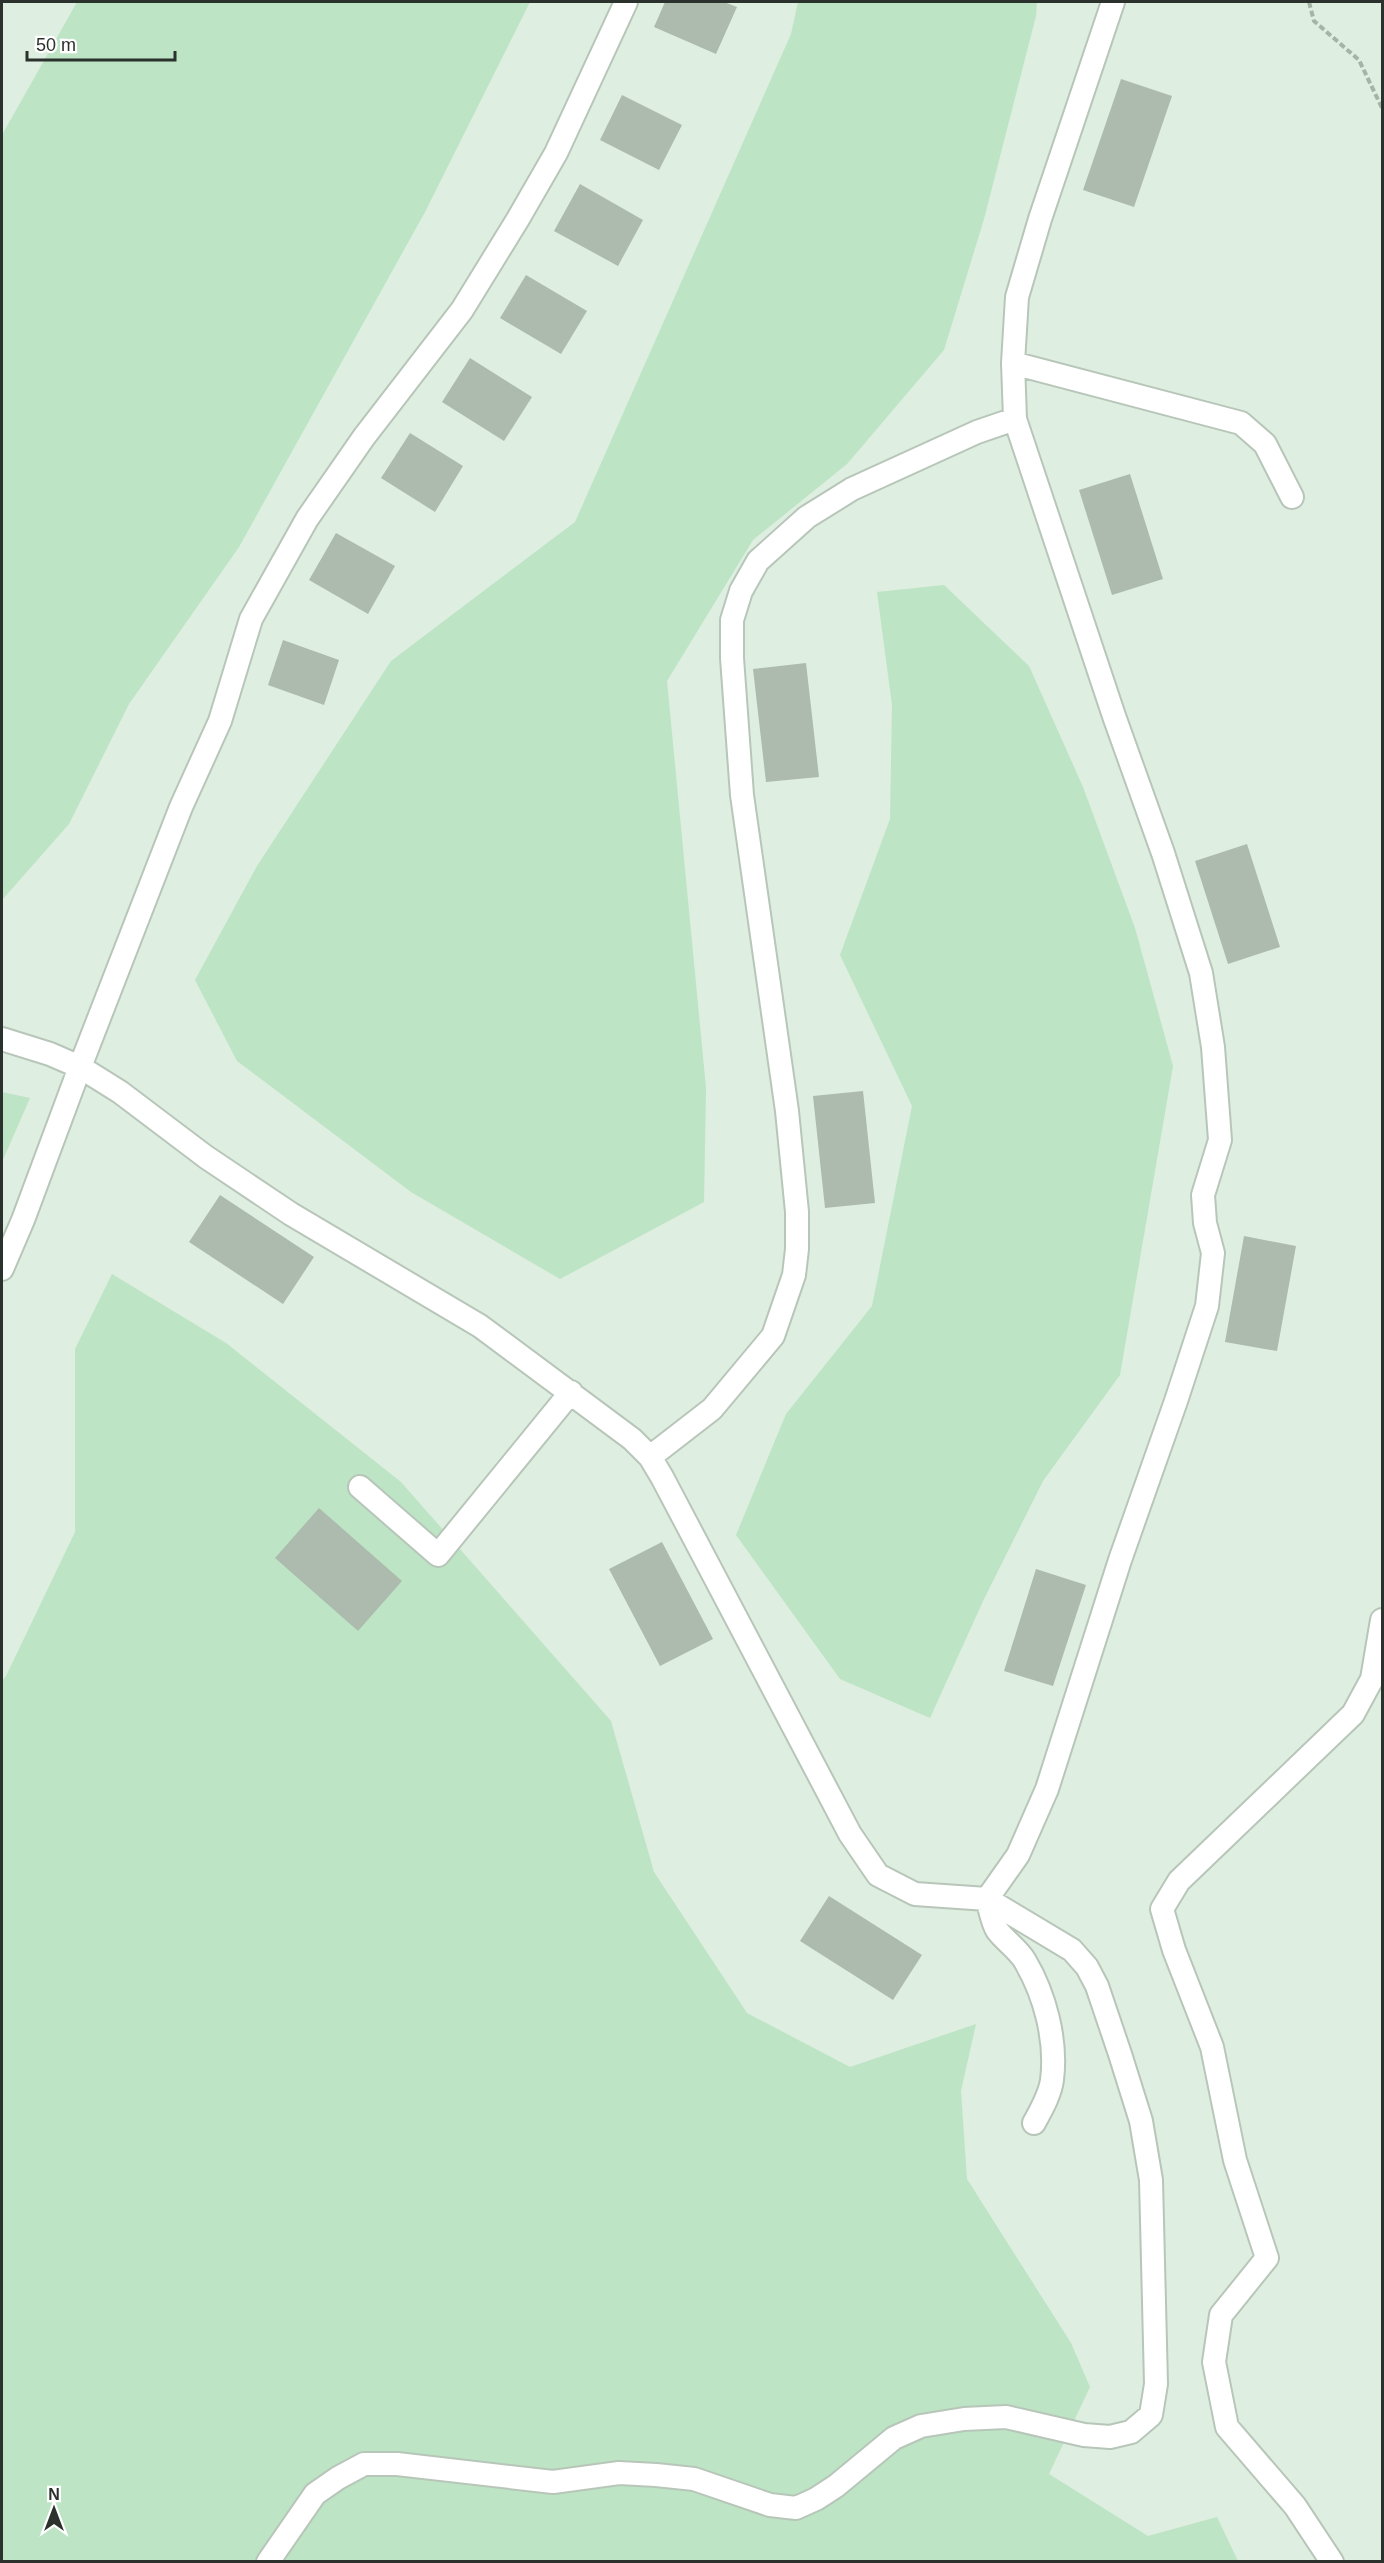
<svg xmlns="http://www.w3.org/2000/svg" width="1384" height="2563" font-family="Helvetica,sans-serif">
  <rect width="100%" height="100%" fill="#deeee0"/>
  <path fill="#bde4c4" d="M77,2H530L425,212L239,547L129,704L69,824L2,900V135Z
    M798,2H1037L1036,16L984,219L944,350L847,464L753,540L667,681L706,1088L704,1202L560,1279L411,1192L237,1061L195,980L257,866L391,661L575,522L791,34Z
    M944,585L1029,666L1083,787L1135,928L1173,1066L1120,1375L1043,1481L984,1599L930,1718L840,1679L736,1535L786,1414L872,1306L912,1106L840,955L890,819L892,705L877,592Z
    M2,1092L30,1098L2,1162Z
    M112,1274L226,1343L401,1482L611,1721L654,1872L747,2013L850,2067L976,2024L961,2091L967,2179L1071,2343L1090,2387L1049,2474L1148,2536L1217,2517L1238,2561H2V1681L6,1676L75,1532V1349Z"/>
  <path fill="#acbbae" d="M665,2H724L737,7L716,54L654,27Z
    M1121,79L1172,96L1134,207L1083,190Z
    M622,95L682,125L659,170L600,140Z
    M580,184L643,220L618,266L554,231Z
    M526,275L587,311L561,354L500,318Z
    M470,358L532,397L504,441L442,402Z
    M410,433L463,466L435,512L381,478Z
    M1130,474L1163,579L1112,595L1079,490Z
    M336,533L395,566L368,614L309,580Z
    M283,640L339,660L324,705L268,685Z
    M806,663L819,777L766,782L753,669Z
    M1247,844L1280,947L1228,964L1195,861Z
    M863,1091L875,1203L825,1208L813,1096Z
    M220,1195L314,1257L283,1304L189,1242Z
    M1244,1236L1296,1246L1277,1351L1225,1342Z
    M319,1508L402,1581L358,1631L275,1558Z
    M662,1542L713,1639L660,1666L609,1569Z
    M1036,1569L1086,1585L1053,1686L1004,1671Z
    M829,1896L922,1955L893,2000L800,1941Z"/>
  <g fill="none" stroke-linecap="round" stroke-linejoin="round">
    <g stroke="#b7c6b9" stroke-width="26">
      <path id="minor" d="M1013,363L1241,423L1265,444L1292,497
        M1015,419L1013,363L1017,297L1040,219L1113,2
        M2,1039L50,1054L80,1067L181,807L220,721L251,619L307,519L364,437L462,310L518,219L556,153L626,2
        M2,1269L23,1220L80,1067L120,1092L206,1157L291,1214L480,1326L632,1439L650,1457L662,1477L850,1834L878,1875L915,1894L987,1899L1018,1855L1047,1789L1120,1560L1176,1401L1207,1306L1213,1253L1205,1223L1203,1195L1220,1140L1213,1047L1201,973L1163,853L1114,716L1015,419L977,432L852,489L807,517L758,561L741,591L732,620V658L742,795L787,1111L797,1212V1249L794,1275L773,1336L712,1409L650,1457
        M360,1487L438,1555L571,1392
        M987,1899C990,1908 992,1922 997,1930C1005,1941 1018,1949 1025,1961C1045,1995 1057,2040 1052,2080C1050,2095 1041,2110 1034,2123
        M268,2562L315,2494L338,2478L364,2464H397L553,2482L619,2473L656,2475L694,2479L770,2505L796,2508L816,2499L836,2486L894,2438L921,2426L964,2419L1006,2417L1084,2435L1110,2437L1131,2432L1151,2415L1156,2384L1151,2180L1141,2121L1120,2054L1097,1986L1087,1967L1072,1950L987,1899
        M1332,2562L1295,2506L1227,2427L1214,2362L1221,2315L1267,2258L1235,2160L1212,2047L1174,1950L1162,1909L1179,1881L1353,1714L1372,1679L1382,1620"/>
    </g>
    <path stroke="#a6b3a7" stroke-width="4" stroke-dasharray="6 3" stroke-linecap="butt" d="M1309,2L1314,21L1359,60L1382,108"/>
    <use href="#minor" stroke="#fff" stroke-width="22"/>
  </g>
  <rect width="1384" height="2563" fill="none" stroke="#2b312c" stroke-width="6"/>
  <g transform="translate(54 2509)" stroke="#ffffff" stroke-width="4.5" paint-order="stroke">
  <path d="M0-4.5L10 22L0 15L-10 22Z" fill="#2b312c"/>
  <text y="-9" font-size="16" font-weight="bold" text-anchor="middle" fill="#2b312c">N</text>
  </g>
  <path d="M27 51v9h148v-9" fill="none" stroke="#2b312c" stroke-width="3"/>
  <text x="36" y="51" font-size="18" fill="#2b312c" stroke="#ffffff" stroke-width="4.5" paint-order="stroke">50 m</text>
</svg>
